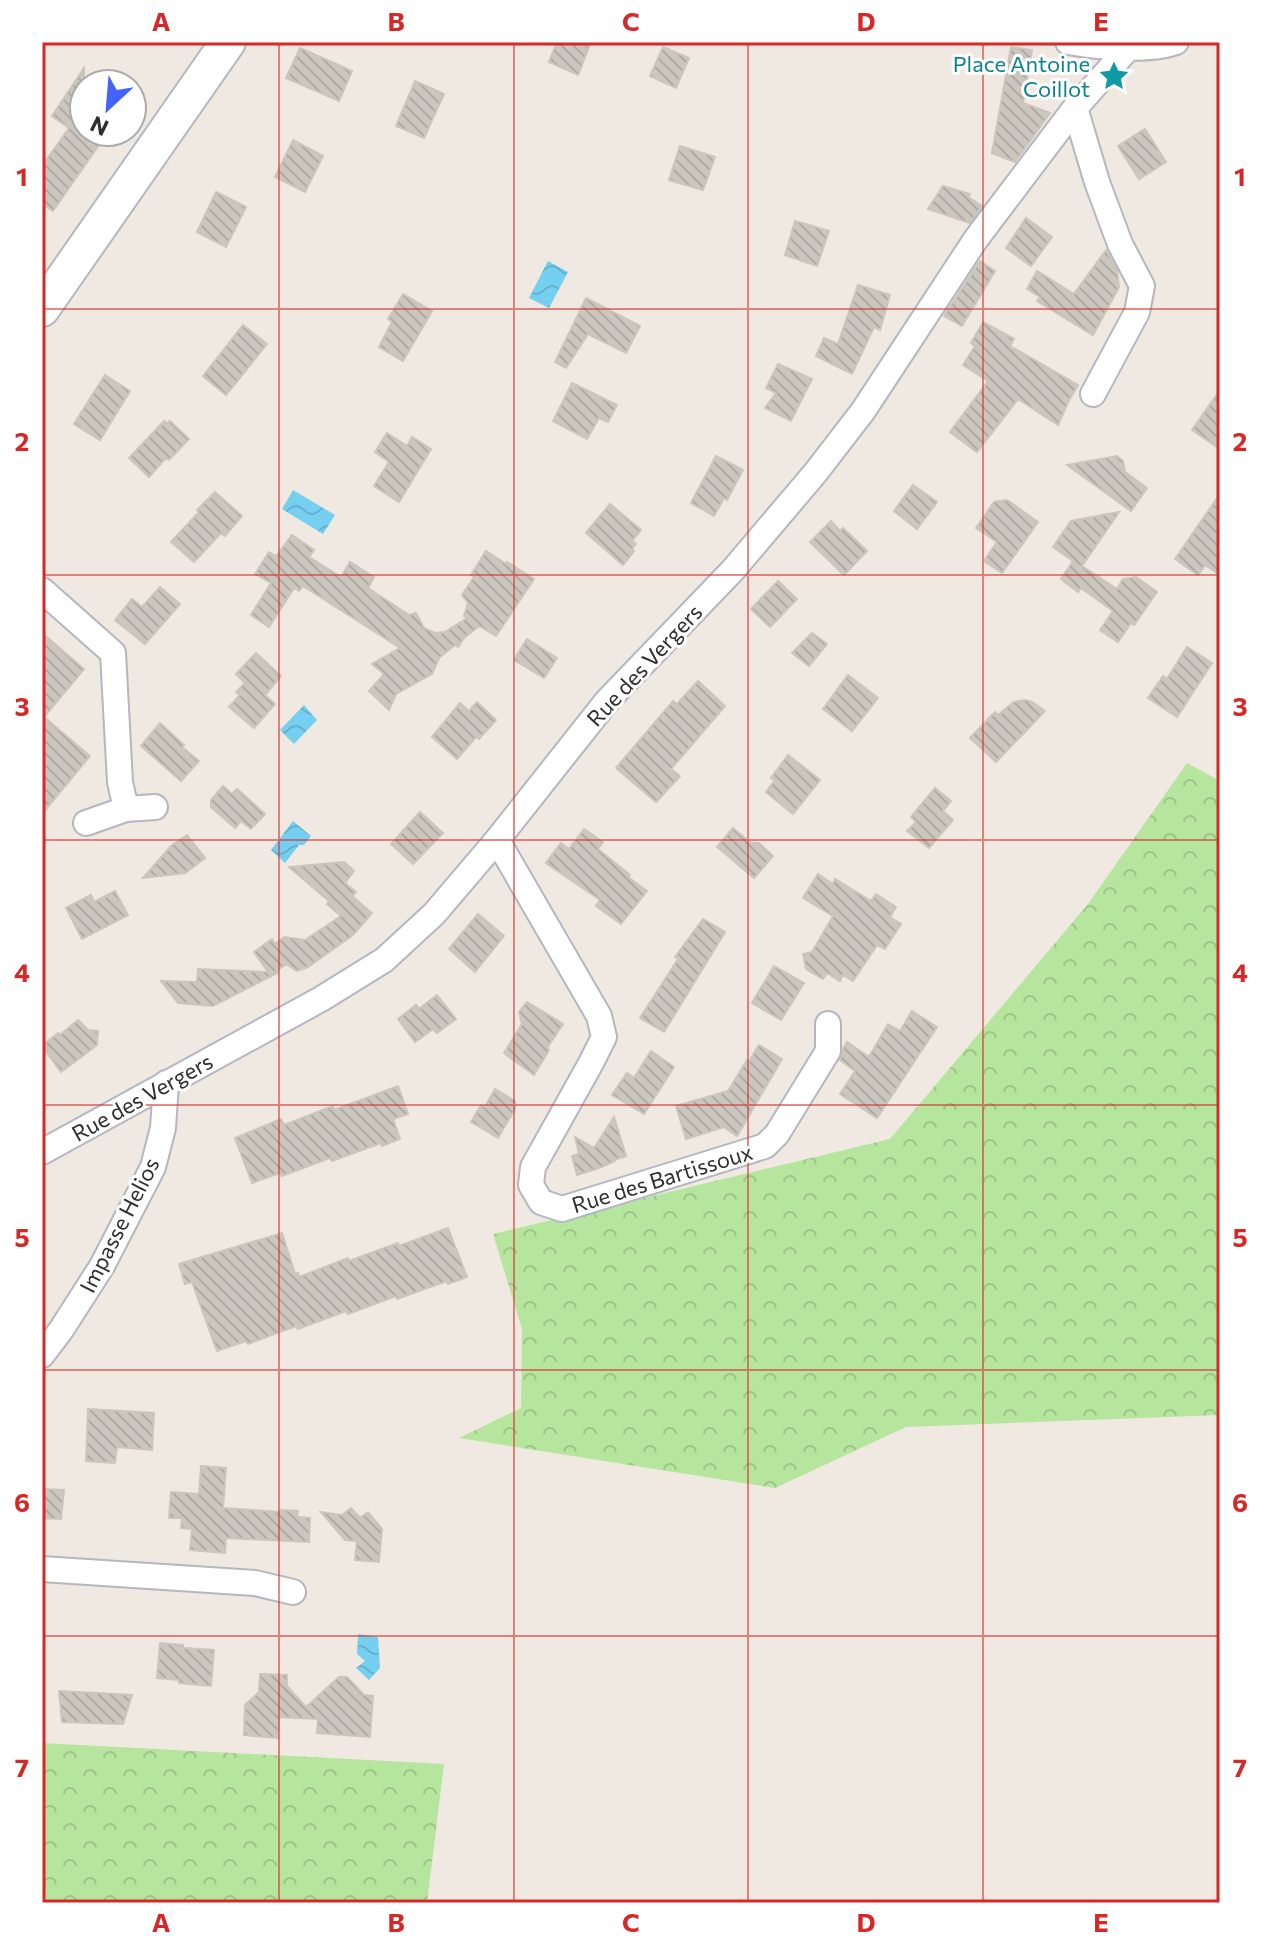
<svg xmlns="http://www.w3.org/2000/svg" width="1262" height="1945" font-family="Commissioner,sans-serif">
  <defs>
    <pattern id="forest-crowns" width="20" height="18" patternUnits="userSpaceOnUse" patternTransform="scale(2)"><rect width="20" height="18" fill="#b6e59e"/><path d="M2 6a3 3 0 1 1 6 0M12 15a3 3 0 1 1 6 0" fill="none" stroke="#9dc588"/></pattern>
    <pattern id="water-waves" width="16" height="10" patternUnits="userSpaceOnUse" patternTransform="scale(2)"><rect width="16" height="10" fill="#75cff0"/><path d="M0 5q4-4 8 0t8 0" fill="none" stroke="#66b2ce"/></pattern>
    <pattern id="building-back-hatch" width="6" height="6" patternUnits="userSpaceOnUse" patternTransform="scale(2)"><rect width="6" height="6" fill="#cbc7bf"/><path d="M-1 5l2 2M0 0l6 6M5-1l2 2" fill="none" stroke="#afaba4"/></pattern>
  </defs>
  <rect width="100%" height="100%" fill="#efe9e1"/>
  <path fill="url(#forest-crowns)" d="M1187,763L1220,781V1415L906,1427L775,1488L459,1438L521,1408L522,1329L493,1234L890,1139L1088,904Z
    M42,1743L444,1764L427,1903H42Z"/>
  <path fill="url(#water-waves)" d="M548,261L568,272L549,308L529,298Z
    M293,490L335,515L323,534L282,509Z
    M304,705L317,720L294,744L280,730Z
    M293,821L311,836L304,845H299L285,863L271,850Z
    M358,1634L378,1637L380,1668L369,1680L356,1668L365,1661L357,1654Z"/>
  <path fill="url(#building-back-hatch)" stroke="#cbc5ba" stroke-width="2" d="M557,42H591L578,75L549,62Z
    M663,47L689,58L676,88L650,76Z
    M1011,47L1032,50L1023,103L1050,113L1015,162L992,153Z
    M300,48L352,71L339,101L286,78Z
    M84,68V132H108L53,211L42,204V166L69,128L52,116Z
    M415,81L444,94L424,138L396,126Z
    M1145,129L1166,162L1139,179L1118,146Z
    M293,140L323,156L305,192L275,177Z
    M680,146L715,157L703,190L669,180Z
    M943,186L970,194L968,197L982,206L970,223L928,209Z
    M216,192L246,207L226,247L197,232Z
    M1026,218L1052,237L1031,266L1006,248Z
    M795,221L829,231L817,266L785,255Z
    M1106,250L1117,270L1119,287L1093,335L1037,301L1040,297L1027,289L1037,271L1074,294Z
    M980,261L995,271L962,326L944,316Z
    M858,285L890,295L880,330L874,327L852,374L816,356L824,338L838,344Z
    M403,294L432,311L403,361L379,347L392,322L388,319Z
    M586,298L640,326L626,353L588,334L566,368L555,362Z
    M983,322L1014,339L1010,346L1078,385L1069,400L1058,425L1018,399L977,452L950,432L988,381L963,365L975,346L971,343Z
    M243,325L267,344L226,395L203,376Z
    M778,364L812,379L791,421L765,408L776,393L766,388Z
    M105,375L130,391L100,440L74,424Z
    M572,383L617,405L608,422L599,418L587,439L553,421Z
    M1220,390V449L1192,430Z
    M164,421L167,423L170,421L189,439L169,460L166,458L149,477L129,458Z
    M387,433L407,446L412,437L431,449L399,502L374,486L389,462L375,452Z
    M716,456L743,470L727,500L724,498L714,516L691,503Z
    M1117,456L1123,461L1125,472L1147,488L1131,511L1067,465Z
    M913,485L937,502L917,529L894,511Z
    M215,492L242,516L225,536L221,533L194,562L171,542L199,512L197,510Z
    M1220,494V575L1205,565L1198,575L1175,559Z
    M1007,500L1038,522L1002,573L984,561L997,542L976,528L994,502Z
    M610,504L641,530L632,541L636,544L632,549L634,551L623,565L586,533Z
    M1119,512L1082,566L1117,589L1123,579L1136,577L1157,592L1134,625L1131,623L1118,642L1100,630L1113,611L1081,588L1078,592L1061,579L1073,561L1053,547L1071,521Z
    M831,521L840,531L843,528L867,551L844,575L810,542Z
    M292,535L314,550L309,557L341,577L350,562L374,577L368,588L409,615L416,613L424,628L435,633L445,632L467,618L464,616L468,603L462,595L474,577L471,575L486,551L506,564L507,562L534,579L496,636L479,626L464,638L458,647L455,645L439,658L432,674L396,694L389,710L369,691L384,674L372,664L400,648L303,586L299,591L294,588L269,627L251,615L271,583L255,574L269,552L276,556Z
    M778,581L797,599L770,627L751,609Z
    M160,587L180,604L145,644L115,620L132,599L142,607Z
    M42,633L84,669L44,717L90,756L42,814Z
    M812,633L827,644L809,666L792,653Z
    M527,639L557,658L544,678L514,660Z
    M1187,647L1212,663L1177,717L1148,698L1163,676L1167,679Z
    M256,653L281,676L265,695L275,704L254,728L229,707L240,695L236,692L245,683L236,674Z
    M848,675L878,698L852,731L823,709Z
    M698,681L725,706L671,769L680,776L656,802L616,768L673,701L677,704Z
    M1025,700L1032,702L1045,711L996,762L970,738L995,712L998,715L1014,702Z
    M477,702L496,720L479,739L476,737L457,759L432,737L460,703L469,711Z
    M160,723L184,745L182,747L199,761L181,781L141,746Z
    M788,755L820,780L793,814L766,792L775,780L771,778Z
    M223,786L232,794L237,789L265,814L251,829L241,821L235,828L211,807V800Z
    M935,788L951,801L943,811L953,820L929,848L907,831L916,822L911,817Z
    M420,812L443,833L413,864L391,844Z
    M733,828L751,843H759L773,856L754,878L717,847Z
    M584,829L603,842L598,849L630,875L628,877L647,891L621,924L596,906L600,900L546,863L561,843L569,849Z
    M187,835L205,858L185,873L143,878L171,846Z
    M344,862L354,871L345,883L356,892L352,896L372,913L353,935L308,967L297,971L286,964L275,972H279L213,1006L178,1003L161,981L197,982L198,969L268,972L254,952L272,939L275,944L284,937L305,940L341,916L327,904L329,901L289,867Z
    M818,874L833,884L835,879L871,901L876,894L896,907L890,917L901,924L885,949L877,945L853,981L843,975L840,981L827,973L823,979L806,969L803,954L812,952L833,916L803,898Z
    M115,891L128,915L82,939L66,908L91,895L94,902Z
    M478,914L504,936L475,972L449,949Z
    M703,919L725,932L664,1032L640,1018L678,959L675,957Z
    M774,966L804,983L781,1020L752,1003Z
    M437,995L456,1019L437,1033L433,1029L415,1042L398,1019L416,1005L419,1009Z
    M527,1002L563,1024L547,1048L549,1050L534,1075L504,1053L522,1024L519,1012Z
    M912,1011L937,1027L877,1118L840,1094L855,1071L840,1060L843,1049L847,1042L869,1057L888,1024L900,1031Z
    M78,1020L88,1030L98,1031L97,1045L61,1072L42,1046L58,1033L61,1034Z
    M759,1045L782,1059L737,1136L724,1127L686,1139L676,1106L728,1091L747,1060L749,1061Z
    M651,1051L674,1067L644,1114L612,1095L627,1073L634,1078Z
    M398,1086L408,1114L393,1119L400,1139L382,1146L381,1143L332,1161L330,1158L282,1176L280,1173L252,1183L235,1138L281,1119L284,1125L333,1106L334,1110Z
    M495,1089L515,1101V1109L498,1138L471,1122L481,1105L485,1107Z
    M614,1117L626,1156L614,1160L615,1161L599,1168L577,1175L572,1156L579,1154L575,1137L594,1148Z
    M448,1228L467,1277L448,1284L447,1281L397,1299L396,1296L348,1314L346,1311L298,1329L296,1326L248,1344L246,1341L217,1351L192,1282L185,1284L179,1264L282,1233L295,1274L298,1273L299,1277L348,1258L349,1261L398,1243L399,1246Z
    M88,1409L154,1413L152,1450L117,1447L115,1463L86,1461Z
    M201,1466L226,1468L223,1508L280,1512V1510L298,1511L297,1517L310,1518L309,1542L226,1538L225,1553L190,1550L192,1529L181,1528L182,1518H169L171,1492L199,1494Z
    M42,1489L64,1490L61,1519L42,1518Z
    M351,1508L360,1518L368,1512L382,1529L379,1562L355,1560L357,1541L345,1540L321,1512L342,1515Z
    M160,1643L183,1645V1648L214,1650L211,1686L179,1683V1680L157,1678Z
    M260,1674L287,1675V1686L306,1707L339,1677H347L364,1695L373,1696L370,1737L317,1733L318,1719L279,1717L278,1738L244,1735L245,1705L259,1692Z
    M59,1691L132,1695L123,1724L62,1722Z"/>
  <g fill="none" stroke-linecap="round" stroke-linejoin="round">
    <g stroke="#b4b7c1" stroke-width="28">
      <path id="street" d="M1068,42C1097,47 1149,52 1176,42
        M1075,108L1097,182L1120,244L1142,286L1137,312L1093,394
        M42,590L113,653L120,782L126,809L155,807
        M86,823L126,809
        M497,840L599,1016L604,1037L591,1063L533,1167L531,1185L541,1202L562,1209L765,1146L777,1134L828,1051V1024
        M42,1152L321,999L384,960L434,914L497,840L607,701L733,570L816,472L863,411L976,239L1075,108L1129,47
        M42,1355L61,1330L102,1266L153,1167L163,1128L166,1083
        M42,1569L255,1583L293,1592"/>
    </g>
    <g stroke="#b4b7c1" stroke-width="38">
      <path id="secondary" d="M42,309L228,42"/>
    </g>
    <use href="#street" stroke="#fff" stroke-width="24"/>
    <use href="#secondary" stroke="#fff" stroke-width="34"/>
  </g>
  <path fill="none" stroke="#d62828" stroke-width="2" stroke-opacity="0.55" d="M279,42V1903M514,42V1903M748,42V1903M983,42V1903M42,309H1220M42,575H1220M42,840H1220M42,1105H1220M42,1370H1220M42,1636H1220"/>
  <defs>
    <g id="sight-bare" transform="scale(2.4)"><path d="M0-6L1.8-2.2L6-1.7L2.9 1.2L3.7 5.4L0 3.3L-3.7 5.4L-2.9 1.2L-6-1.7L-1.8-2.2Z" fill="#0f9aa8" stroke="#fff" stroke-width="2.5" paint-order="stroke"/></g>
  </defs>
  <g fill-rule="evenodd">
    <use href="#sight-bare" x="1114" y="76"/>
  </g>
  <g text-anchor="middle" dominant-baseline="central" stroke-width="6" stroke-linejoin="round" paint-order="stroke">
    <g font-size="22" fill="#0d838f" stroke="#fff" text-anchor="end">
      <text x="1090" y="63">Place Antoine<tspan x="1090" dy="25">Coillot</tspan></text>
    </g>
    <g font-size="22" fill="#2e2e2e" stroke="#fff">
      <text transform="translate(644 665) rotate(-47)">Rue des Vergers</text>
      <text transform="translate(142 1097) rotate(-29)">Rue des Vergers</text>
      <text transform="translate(662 1178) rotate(-17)">Rue des Bartissoux</text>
      <text transform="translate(119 1225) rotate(-63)">Impasse Helios</text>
    </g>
  </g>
  <rect width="1262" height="1945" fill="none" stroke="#ffffff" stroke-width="88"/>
  <g transform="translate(108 108) rotate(206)"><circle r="38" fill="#ffffff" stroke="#ababab" stroke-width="2"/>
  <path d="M0-6L14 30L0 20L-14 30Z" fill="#4264fb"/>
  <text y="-12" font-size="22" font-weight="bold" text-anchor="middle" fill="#2e2e2e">N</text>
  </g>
  <rect x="44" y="44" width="1174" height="1857" fill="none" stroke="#d62828" stroke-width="3"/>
  <g font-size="26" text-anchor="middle" font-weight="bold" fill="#d62828">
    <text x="161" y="31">A</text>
    <text x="396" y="31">B</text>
    <text x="631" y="31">C</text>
    <text x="866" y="31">D</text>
    <text x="1101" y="31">E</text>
    <text x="22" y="186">1</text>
    <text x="1240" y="186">1</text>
    <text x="22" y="451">2</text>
    <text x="1240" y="451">2</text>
    <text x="22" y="716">3</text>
    <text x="1240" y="716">3</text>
    <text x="22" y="982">4</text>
    <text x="1240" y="982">4</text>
    <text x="22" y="1247">5</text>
    <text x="1240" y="1247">5</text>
    <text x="22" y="1512">6</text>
    <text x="1240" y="1512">6</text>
    <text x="22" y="1777">7</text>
    <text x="1240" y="1777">7</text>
    <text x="161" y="1932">A</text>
    <text x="396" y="1932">B</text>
    <text x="631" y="1932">C</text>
    <text x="866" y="1932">D</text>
    <text x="1101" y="1932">E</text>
  </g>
</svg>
